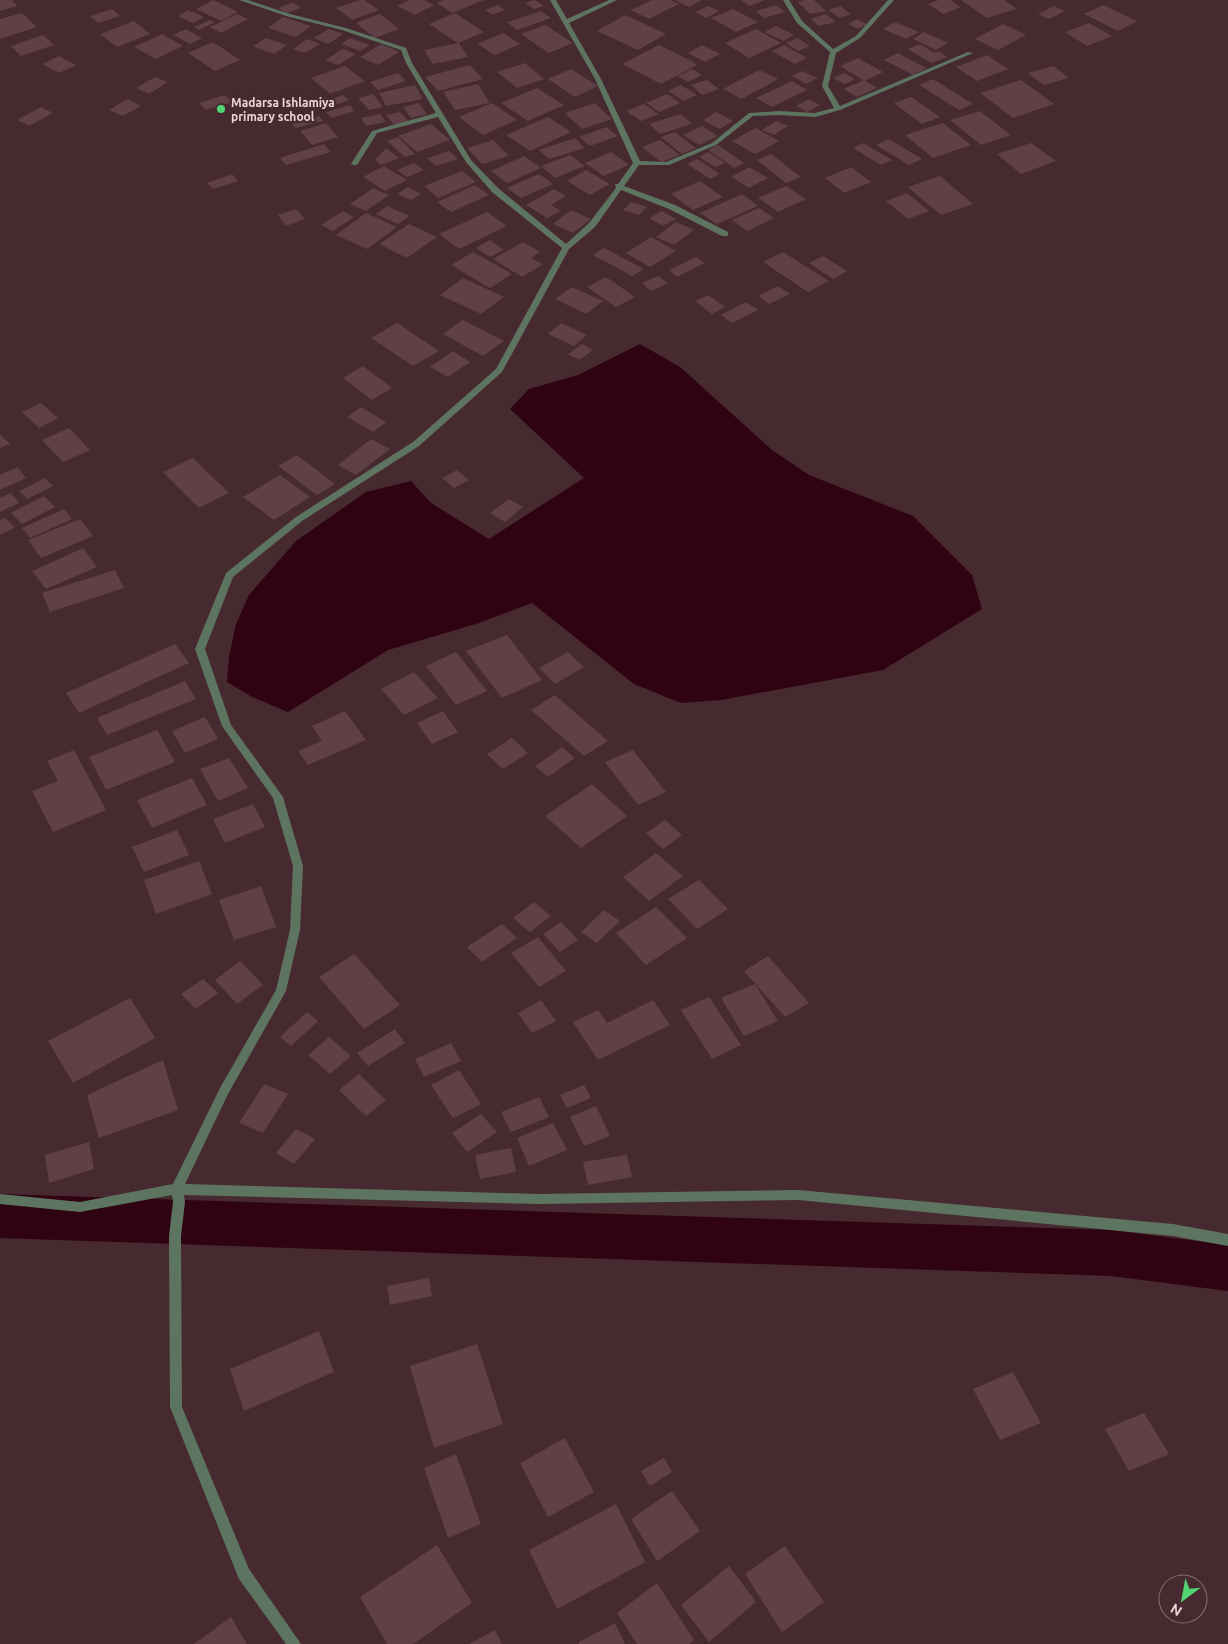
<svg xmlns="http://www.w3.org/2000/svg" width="1228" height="1644" font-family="Ubuntu,sans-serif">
  <rect width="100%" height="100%" fill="#472930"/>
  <path fill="#2f0312" d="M640,344L680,367L772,450L809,475L913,516L972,575L982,609L883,670L721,700L681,703L634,684L532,603L479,623L388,650L288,712L252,697L227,682L229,657L236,624L249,595L296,541L366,492L411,481L431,503L489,539L584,478L510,409L529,389L578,375Z"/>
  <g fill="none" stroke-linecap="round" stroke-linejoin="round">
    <path fill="#2f0312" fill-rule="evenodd" d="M0,1194L1111,1230L1228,1245V1291L1111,1276L0,1238Z"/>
  </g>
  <path fill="#604047" d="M0,0H12L17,6L0,11Z
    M213,0L238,12L221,21L196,9Z
    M360,0H364L379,10L352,20L336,8Z
    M409,0H424L434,5L415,15L397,6Z
    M444,0H484L452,13L437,3Z
    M535,0L544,6L534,9L525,3Z
    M652,0H670L679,4L649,19L631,10Z
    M675,0H702L689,7Z
    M741,0H765L750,6Z
    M805,0H814L826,11L810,14L798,2Z
    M939,0H950L961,7L944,14L928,4Z
    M961,0H1004L1017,9L987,18Z
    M293,2L301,8L287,13L278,8Z
    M498,5L505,10L492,15L485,10Z
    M776,5L785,12L764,18L756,11Z
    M1103,5L1137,21L1118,31L1084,14Z
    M708,6L719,11L706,18L695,12Z
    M840,6L851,14L840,18L828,10Z
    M1054,6L1065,11L1049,19L1038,14Z
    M112,9L120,16L98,23L90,16Z
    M733,9L758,22L736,32L711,18Z
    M188,10L204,17L193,23L178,16Z
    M541,11L551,18L517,30L507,22Z
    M22,13L37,27L0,39V19Z
    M455,13L484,32L458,43L429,24Z
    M237,14L248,19L221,33L210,27Z
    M380,14L399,29L375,38L356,23Z
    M826,14L836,22L819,26L810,19Z
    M625,15L666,34L638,50L597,31Z
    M283,17L311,26L296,37L268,28Z
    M857,19L867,24L858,29L848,24Z
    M210,20L215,22L199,30L194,27Z
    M134,21L150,34L117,47L100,34Z
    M895,22L919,32L906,39L883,29Z
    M1089,23L1112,36L1087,46L1065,32Z
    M1003,24L1026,35L998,50L975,39Z
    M545,25L573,43L549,53L521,34Z
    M776,26L794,35L783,41L765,32Z
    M186,29L202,38L190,44L173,35Z
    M329,29L343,34L328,44L314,38Z
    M756,29L781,43L749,58L725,43Z
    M924,32L948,43L936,50L913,39Z
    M503,33L520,44L495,55L477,44Z
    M162,34L183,46L156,59L134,47Z
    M43,35L54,45L21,56L11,46Z
    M266,38L287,45L274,54L253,46Z
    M350,38L370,45L360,51L341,44Z
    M798,38L810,46L798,51L786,43Z
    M307,39L320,44L305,53L293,49Z
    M213,42L240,60L215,71L188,53Z
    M459,43L468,57L433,64L424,50Z
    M381,44L399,52L378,65L360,57Z
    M920,44L934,53L939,51L947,57L931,63L908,49Z
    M659,45L693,62L697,65L661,84L622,64Z
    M702,45L720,54L705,62L688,53Z
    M784,45L807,58L795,64L772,51Z
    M343,49L356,54L338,65L325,60Z
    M898,53L926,68L913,75L884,60Z
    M987,55L1008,69L977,81L956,67Z
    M59,56L76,65L59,73L43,64Z
    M858,58L883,72L865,81L840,66Z
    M525,63L544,79L517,88L497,72Z
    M470,65L483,79L438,91L425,77Z
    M345,66L365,81L330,94L311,78Z
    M1054,66L1069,78L1044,85L1028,73Z
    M571,69L598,86L575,97L548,79Z
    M692,69L702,75L688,82L678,76Z
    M759,70L778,79L742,99L723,89Z
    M802,71L817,78L806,84L792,76Z
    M398,73L406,81L378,90L370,82Z
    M844,73L855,79L845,84L833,78Z
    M155,77L168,82L149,94L136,88Z
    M933,79L973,104L959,110L919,85Z
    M707,80L719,89L702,95L691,85Z
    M864,80L877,88L857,97L844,89Z
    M1021,80L1054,104L1013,118L980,93Z
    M792,81L807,90L772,107L756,98Z
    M478,84L490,103L455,110L443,92Z
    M415,85L423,99L386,106L379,93Z
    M681,85L697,95L684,101L668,91Z
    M537,88L564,105L528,121L501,103Z
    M373,94L383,107L369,110L358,98Z
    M667,94L680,103L659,112L646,103Z
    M225,95L232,102L206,110L199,103Z
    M343,95L349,100L333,106L327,101Z
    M911,97L940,117L922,124L894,103Z
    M127,99L141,106L123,116L109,110Z
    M809,99L820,105L807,112L796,106Z
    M419,103L427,114L411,118L403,107Z
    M492,103L517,120L483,135L459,117Z
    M595,103L612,119L582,129L565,113Z
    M644,104L659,114L641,121L626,111Z
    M350,105L354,111L331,118L326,112Z
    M41,107L53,113L29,126L17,120Z
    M980,111L1011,135L981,145L950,120Z
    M400,112L408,121L394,125L386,115Z
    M716,112L733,121L720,129L703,120Z
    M380,114L386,122L366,126L361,118Z
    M681,114L692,124L660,134L649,124Z
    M319,116L323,121L296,128L292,124Z
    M548,117L571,132L530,151L506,135Z
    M776,121L788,126L774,135L762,130Z
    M326,123L338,137L312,145L300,131Z
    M943,123L971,145L933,158L905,135Z
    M431,124L450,140L417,152L398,136Z
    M702,126L718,136L699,145L683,135Z
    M606,127L618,136L590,146L579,137Z
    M756,128L779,141L755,154L732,141Z
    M675,132L696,148L682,154L661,137Z
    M398,137L415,154L405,157L387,141Z
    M575,138L585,148L549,159L539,150Z
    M889,139L922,159L909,165L876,145Z
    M493,140L509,156L482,164L467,148Z
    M660,140L680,155L661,162L642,147Z
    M863,143L892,160L881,165L853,148Z
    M1031,143L1056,161L1021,174L997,154Z
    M324,144L331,152L286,165L280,158Z
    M718,145L744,163L734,168L708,150Z
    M386,148L399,158L381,165L375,160Z
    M449,151L458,159L436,166L427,158Z
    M611,152L629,165L604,176L585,163Z
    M708,152L725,163L715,167L699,157Z
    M771,154L801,177L786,183L757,160Z
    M570,155L585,166L555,178L541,166Z
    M524,156L541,168L507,183L491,171Z
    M697,159L720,174L710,179L687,164Z
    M414,163L424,170L407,177L397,170Z
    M384,166L407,180L385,191L363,177Z
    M749,167L768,178L749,188L731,177Z
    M851,167L871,182L844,193L825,178Z
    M586,170L610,184L590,195L567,181Z
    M462,171L476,182L438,198L424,186Z
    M232,174L238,181L213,189L207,183Z
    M539,174L553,184L521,198L507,188Z
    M940,176L973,204L941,215L908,187Z
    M700,181L723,197L693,210L671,194Z
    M475,185L489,195L451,212L437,202Z
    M786,186L806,199L778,212L758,198Z
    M408,187L421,194L411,200L397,194Z
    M373,188L389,195L366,211L350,204Z
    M554,189L566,196L551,205L561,211L547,218L526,205Z
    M907,193L929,211L908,219L886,201Z
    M742,194L758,206L717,224L700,213Z
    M631,202L647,207L639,215L623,210Z
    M387,206L410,216L398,224L376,214Z
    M759,208L774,218L747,231L732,220Z
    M296,209L305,219L286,226L278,215Z
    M571,210L591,219L573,233L553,224Z
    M343,211L354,217L333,231L321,225Z
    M662,211L676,219L663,226L649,218Z
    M487,212L507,226L459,249L439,234Z
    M366,213L397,227L367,249L336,235Z
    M676,222L694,230L674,245L656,237Z
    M409,224L437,237L407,258L379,244Z
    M651,237L676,251L650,267L626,253Z
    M490,240L504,250L490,257L476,248Z
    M523,242L540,252L531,258L543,264L522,277L493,259Z
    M604,248L644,269L632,276L593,255Z
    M473,252L512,274L490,288L451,265Z
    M783,252L829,281L808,292L763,262Z
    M823,256L847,271L833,279L809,263Z
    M696,257L705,263L677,277L669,270Z
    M658,276L668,283L651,291L642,283Z
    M606,277L635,297L616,307L587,287Z
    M463,278L504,297L481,314L440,295Z
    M778,286L790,294L769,304L758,296Z
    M572,287L603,301L586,314L555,299Z
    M708,295L725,307L712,314L695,301Z
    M746,302L758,310L732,323L721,315Z
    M463,320L504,341L483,356L443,334Z
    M397,323L439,351L413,366L371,338Z
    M561,323L587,335L574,346L548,334Z
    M582,344L593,350L579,360L568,354Z
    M453,351L470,362L448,377L430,367Z
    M363,366L392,388L372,400L343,378Z
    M41,403L58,418L39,428L22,412Z
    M361,407L386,422L373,432L347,417Z
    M69,428L90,450L63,462L42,440Z
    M0,434L10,444L0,448Z
    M371,439L390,449L356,475L338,465Z
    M297,455L335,484L317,495L278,466Z
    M193,458L229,493L199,508L163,472Z
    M18,467L26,478L0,490V475Z
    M457,470L469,480L454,488L442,478Z
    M280,475L310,497L274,520L243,497Z
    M45,478L53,486L27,499L19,491Z
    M11,493L19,503L0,512V498Z
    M44,496L55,507L22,524L11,513Z
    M509,499L523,507L505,522L490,513Z
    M64,509L72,519L30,538L22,528Z
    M5,518L15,527L0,535V520Z
    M80,519L93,536L41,558L28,540Z
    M83,548L97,567L46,589L32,571Z
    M115,570L124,588L50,612L42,593Z
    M507,635L542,680L502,698L466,651Z
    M175,644L189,663L79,713L66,693Z
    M456,652L487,691L456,705L426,666Z
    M568,652L584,667L555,684L539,668Z
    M414,672L438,698L404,715L381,689Z
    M185,681L196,699L107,735L97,718Z
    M555,695L608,741L584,756L531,710Z
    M345,711L366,740L308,765L298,751L322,741L312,726Z
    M443,711L458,732L432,744L417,723Z
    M205,717L218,739L185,753L172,731Z
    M157,730L175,762L106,790L89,757Z
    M512,738L528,753L503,769L487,754Z
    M562,747L575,758L548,777L535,766Z
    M74,750L106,810L53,832L32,791L58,781L47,761Z
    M633,750L666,792L638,805L605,762Z
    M229,758L248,788L218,801L200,769Z
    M192,778L207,805L152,828L137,800Z
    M592,784L627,816L581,848L545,816Z
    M253,804L265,827L225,843L213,819Z
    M665,820L682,835L663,849L646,833Z
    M177,830L189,855L144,872L132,847Z
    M656,853L683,876L649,901L623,877Z
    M199,861L212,894L156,914L144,880Z
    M699,880L728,909L697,929L668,899Z
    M261,886L276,927L234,940L219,900Z
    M534,902L551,916L530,932L513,918Z
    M656,907L687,938L646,965L616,933Z
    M604,910L620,921L597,943L581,932Z
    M561,922L578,940L560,952L543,934Z
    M502,924L517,938L482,962L467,947Z
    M538,937L566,971L539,987L511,953Z
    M354,954L400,1005L364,1029L319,977Z
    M768,956L809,1003L785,1017L744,971Z
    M240,961L263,985L237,1004L215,980Z
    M203,979L218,993L196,1009L181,994Z
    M755,984L778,1021L744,1036L721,998Z
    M709,997L741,1045L712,1059L681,1010Z
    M130,998L155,1038L73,1083L48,1041Z
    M541,1000L556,1021L532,1033L518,1013Z
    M653,1000L670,1025L598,1060L573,1022L598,1010L607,1023Z
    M307,1012L318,1021L291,1046L280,1037Z
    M395,1029L405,1043L368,1066L357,1053Z
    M329,1037L351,1056L330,1074L308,1055Z
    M451,1043L461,1061L424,1077L415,1059Z
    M163,1060L178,1110L99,1138L87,1095Z
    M459,1070L481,1104L453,1118L431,1085Z
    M359,1074L386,1100L366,1116L339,1090Z
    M264,1084L288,1094L263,1133L239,1123Z
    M584,1085L591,1098L567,1108L560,1095Z
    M539,1097L549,1117L511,1132L501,1112Z
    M596,1106L610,1136L584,1146L570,1117Z
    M481,1114L497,1132L467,1152L452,1133Z
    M553,1123L567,1150L529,1166L517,1138Z
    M296,1129L315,1139L294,1164L276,1153Z
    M89,1142L94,1169L49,1183L45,1155Z
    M511,1148L516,1172L480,1179L475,1155Z
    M627,1155L632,1177L588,1185L583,1162Z
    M429,1278L432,1296L390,1305L387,1286Z
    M319,1331L334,1372L244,1411L230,1369Z
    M477,1344L503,1424L434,1448L410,1366Z
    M1013,1372L1041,1423L1000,1440L973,1389Z
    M1144,1413L1169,1454L1129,1471L1105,1429Z
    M565,1438L594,1492L548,1517L520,1463Z
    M456,1454L481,1524L448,1538L424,1468Z
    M664,1458L672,1472L650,1486L641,1471Z
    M672,1491L700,1531L657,1561L631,1519Z
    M616,1504L645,1562L557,1609L529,1550Z
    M437,1545L472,1603L413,1644H387L360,1597Z
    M785,1546L824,1602L782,1632L745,1574Z
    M729,1566L756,1602L709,1642L681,1605Z
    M657,1583L694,1640L689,1644H637L617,1613Z
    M231,1617L247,1644H194Z
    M615,1623L625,1644H579V1642Z
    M495,1630L502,1644H469Z"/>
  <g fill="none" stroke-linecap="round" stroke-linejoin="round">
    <path fill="#5d7560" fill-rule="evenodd" d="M239,0H248L290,14L346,28L406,48L412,63L471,160L498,188L566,244L589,223L616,188L615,184H618L633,163L595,79L550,0H556L567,19L609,0H617L569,23L601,79L640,161L666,162L712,143L749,113L779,111L815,113L834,108L822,86L830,52L797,23L783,0H789L802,21L833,49L856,36L888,0H894L860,38L836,53L828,86L840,106L968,52L973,53L840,110L815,117L779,115L753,116L716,145L669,165H639L624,186L675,205L728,232V236H722L669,209L621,190L595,227L569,249L502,372L419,446L302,521L233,577L205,649L231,725L283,797L303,866L300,930L286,991L228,1094L185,1184L539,1194L798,1190L1173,1224L1228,1234V1246L1173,1236L798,1200L539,1204L184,1195L185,1202L181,1236L182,1407L249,1569L301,1644H286L239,1579L170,1407L169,1236L173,1202L172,1195L80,1212L0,1204V1194L80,1202L173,1184L220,1088L276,990L290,930L293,866L273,798L222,726L195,649L226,573L296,517L413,442L496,369L562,248L492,192L466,162L438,117L377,133L357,165H353L351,164L372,131L436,113L406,63L401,50L342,30L286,16Z"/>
  </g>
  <circle fill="#52d673" stroke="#472930" stroke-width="2" cx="221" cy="109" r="5"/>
  <g text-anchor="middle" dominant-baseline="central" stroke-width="4.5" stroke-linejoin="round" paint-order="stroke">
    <g font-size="12" font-weight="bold" fill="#ead6d9" stroke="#472930" text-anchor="start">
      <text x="231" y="102">Madarsa Ishlamiya<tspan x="231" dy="14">primary school</tspan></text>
    </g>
  </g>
  <g transform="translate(1183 1599) rotate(212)"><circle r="24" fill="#472930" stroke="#886e74"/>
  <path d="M0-4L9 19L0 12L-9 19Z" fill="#52d673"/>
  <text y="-8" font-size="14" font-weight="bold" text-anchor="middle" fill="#ead6d9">N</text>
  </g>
</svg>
